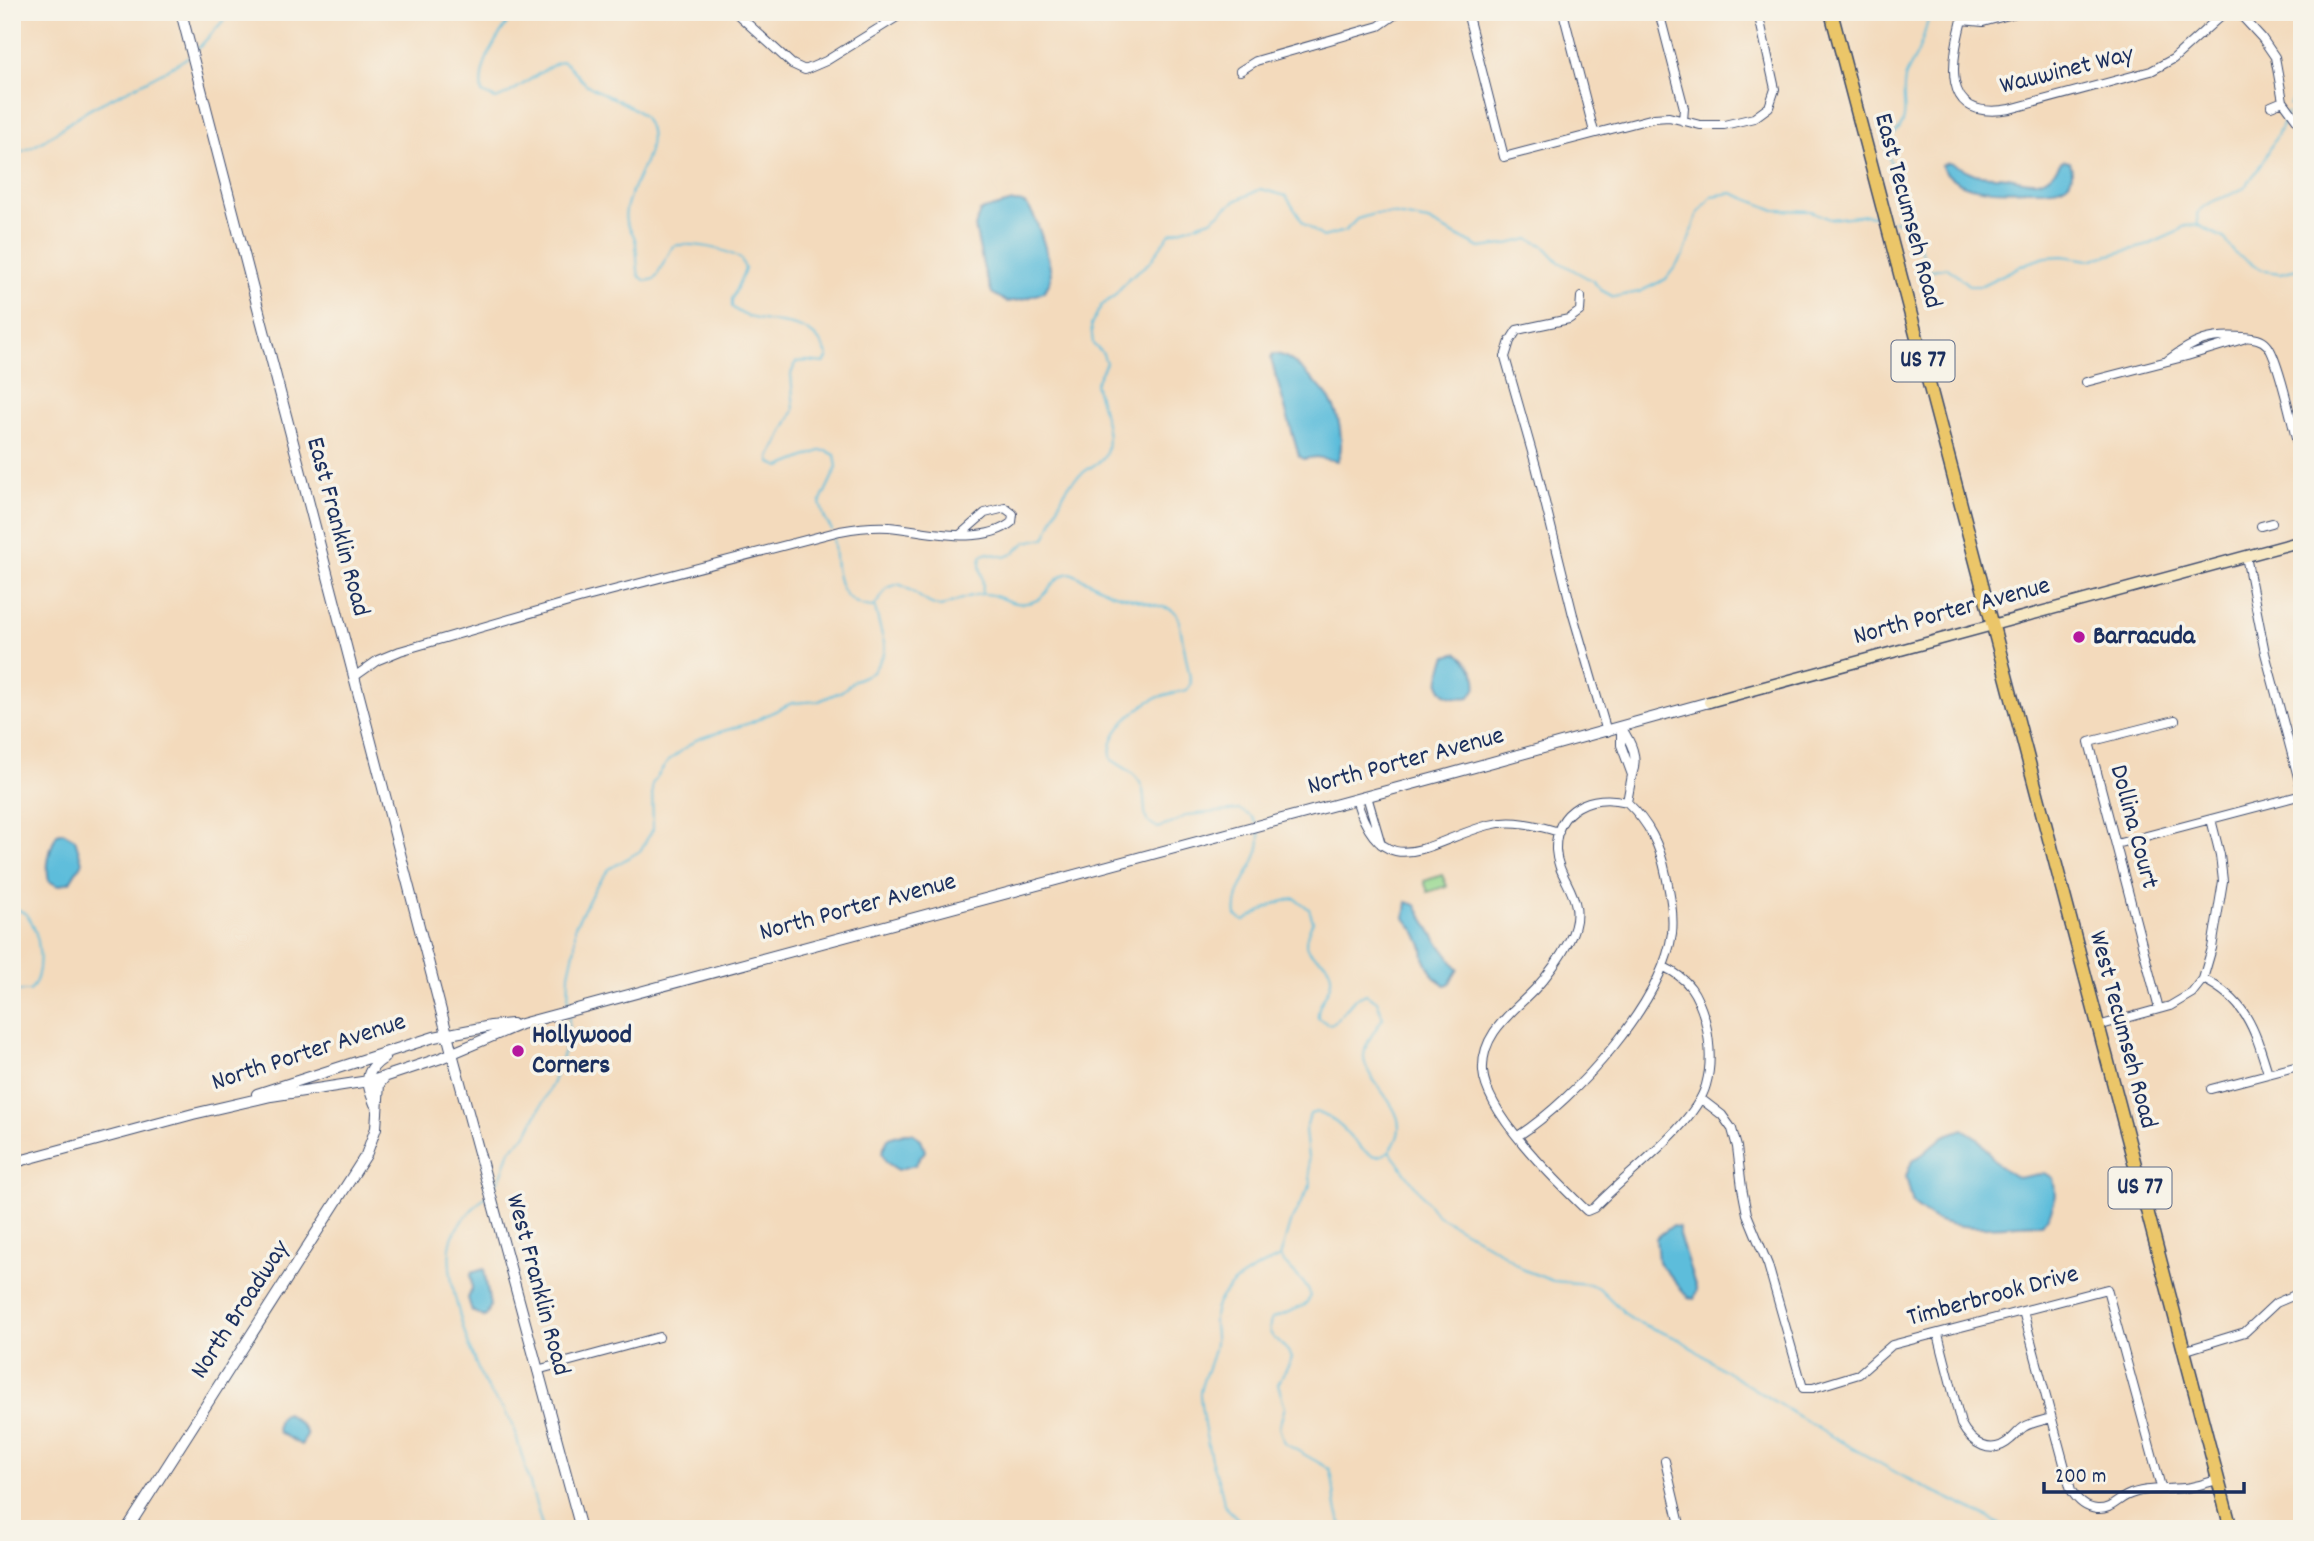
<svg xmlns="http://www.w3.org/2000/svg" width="2314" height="1541" font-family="Dekko,sans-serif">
  <rect width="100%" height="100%" fill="#f7f3e8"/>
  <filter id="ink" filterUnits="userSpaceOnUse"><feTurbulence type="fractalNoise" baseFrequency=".0143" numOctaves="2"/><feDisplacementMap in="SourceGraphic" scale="14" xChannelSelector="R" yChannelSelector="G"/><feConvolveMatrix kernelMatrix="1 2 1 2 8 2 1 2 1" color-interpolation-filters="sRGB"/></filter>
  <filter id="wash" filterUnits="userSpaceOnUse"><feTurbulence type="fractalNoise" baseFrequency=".00686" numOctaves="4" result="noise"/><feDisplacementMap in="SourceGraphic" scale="28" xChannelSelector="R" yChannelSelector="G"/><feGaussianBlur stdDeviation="1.57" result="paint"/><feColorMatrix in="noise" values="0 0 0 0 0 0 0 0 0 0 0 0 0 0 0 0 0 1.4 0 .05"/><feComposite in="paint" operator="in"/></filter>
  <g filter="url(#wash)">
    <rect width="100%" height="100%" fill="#f3dabc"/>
    <path fill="#96d88f" stroke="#588476" stroke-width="2" d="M1442,875L1447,886L1428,892L1424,881Z"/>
    <path fill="#5dbddb" stroke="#3c769c" stroke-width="2" d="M2065,161L2070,162C2081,193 2045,190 2026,190C1999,191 1956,194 1941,165L1949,163C1958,165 1966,171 1975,174C1987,177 2001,175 2013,178C2035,184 2048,183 2061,162Z
      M1013,202C1019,202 1024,202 1028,207C1037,216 1051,264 1051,277C1051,282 1047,287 1044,292L1021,300L1007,302L992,293L984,270L975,227L980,211Z
      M1273,354C1285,354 1294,362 1302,370C1326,391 1340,406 1341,440C1341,449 1341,453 1337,461L1316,457L1304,459L1299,456L1271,359Z
      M1457,653C1466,658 1479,675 1476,687C1475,690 1472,693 1470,697C1434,701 1435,683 1447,656Z
      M63,832L75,839L82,862L70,882L58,886L49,881C45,867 50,847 57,834Z
      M1407,902L1416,905L1435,938L1458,969L1449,984L1445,985L1434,977L1424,958L1423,948L1417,934L1405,918Z
      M1963,1129L1979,1139L1998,1165L2017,1178L2045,1173L2053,1178C2057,1196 2055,1209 2042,1224C2008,1224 1975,1232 1942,1222C1931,1219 1922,1211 1913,1204L1906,1176L1912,1161L1923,1154L1944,1136Z
      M905,1133H912L921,1139L925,1151L915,1165L898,1170L886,1162L882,1152L888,1138Z
      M1672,1226L1679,1227V1235L1697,1291L1694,1299L1688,1297L1658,1262L1656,1238Z
      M484,1269L490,1306L487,1315L484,1317L472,1311L468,1298L472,1289L471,1273Z
      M286,1413C295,1420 305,1425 307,1436L301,1445L278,1432C276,1425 278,1416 286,1413Z"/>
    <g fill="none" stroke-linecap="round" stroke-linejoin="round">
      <path stroke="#5dbddb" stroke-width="2" d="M514,12C499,36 477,63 482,93L496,99C523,89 538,70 562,61C574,67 578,80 589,86C604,96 636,105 645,119C664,148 630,181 626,210C623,227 631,226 635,239C638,251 636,264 639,276L646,281L655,279L673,246C691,242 724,248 741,259L745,269L732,299V307C760,333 810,308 828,357L824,363L807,361L796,362L791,374L794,410L770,458L771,463L780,467L820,451H827L835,455L837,467L820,503L825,519L832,530
        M1930,12C1927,24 1924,37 1919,49C1916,59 1907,69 1905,79C1899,110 1917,119 1884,142L1928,271L1946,267L1970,286H1980L2027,263L2046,257L2063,256L2089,260L2146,246L2177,232L2184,226L2198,225L2225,239L2235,254L2265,271L2280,273L2302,268
        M195,52L231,12
        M2290,105L2302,82
        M12,154C43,148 65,122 92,108C123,92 159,76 188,57
        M1893,220L1913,224
        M2198,224L2197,214C2208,198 2228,199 2243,188C2256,177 2281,130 2287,113
        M833,536C837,566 832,604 873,607
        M982,592C986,580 976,567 982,555L988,553L1006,557L1015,552L1026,542L1045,538C1054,522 1058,498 1070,484C1078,475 1090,468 1100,461C1118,447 1100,402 1095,384L1106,363L1103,354L1093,344L1091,325L1101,306L1113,297L1129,278L1150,262L1170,233L1211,220L1235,201L1261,189L1286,196L1304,224L1323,237L1345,231L1357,219L1374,214H1391L1428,221L1480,248L1504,245L1529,239L1543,245L1559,262L1593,281L1601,290L1614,297L1639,292L1666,279L1684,255L1697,215L1712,196L1732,193L1775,210L1811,211L1830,219L1867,215L1881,217
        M874,607L887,588L898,584C914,589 925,605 941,607C954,602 971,594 983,594C1001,593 1008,608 1032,602C1050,597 1053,574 1071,573L1111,593L1170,609L1176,613L1179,621L1191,683L1187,690C1175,693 1159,695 1148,702C1131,714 1104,735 1112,760C1128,770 1143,776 1144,798C1145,806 1144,812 1147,821L1158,828L1173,823L1187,815L1240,810L1252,817L1256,823
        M1258,828C1269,858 1231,883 1236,916L1244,921L1274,904L1295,898L1309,909L1313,921C1291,966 1328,947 1331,976C1333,990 1316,1002 1318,1018L1328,1024L1334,1023L1355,999L1366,994L1377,1001L1383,1018C1376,1029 1364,1044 1364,1057C1365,1086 1419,1112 1391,1149C1387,1154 1379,1158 1372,1155C1361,1151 1356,1142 1348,1134C1340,1124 1329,1117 1317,1112L1310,1114L1305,1131L1311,1184L1290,1223L1280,1257
        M12,906C16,909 24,912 27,915C41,933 45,974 30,991H12
        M568,1008L569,974L575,947V926L595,888L609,869L640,851L653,829L652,784L668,761L696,740L707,736L750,723L792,703L819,701L842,691L855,680L873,672L884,654L885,647L875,608
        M1390,1152L1437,1215L1499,1251L1524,1270L1553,1281L1589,1284L1600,1289L1632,1320L1681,1340L1722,1369L1822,1431L1906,1478L1989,1518L2008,1529
        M493,1189L502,1174L510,1150L527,1134L553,1082L568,1039L569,1017
        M486,1196C473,1208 455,1225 451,1242C443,1274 470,1356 486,1386C494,1401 507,1410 513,1425L543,1529
        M1281,1258C1290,1272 1305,1279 1311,1296L1305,1305L1272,1319C1262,1340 1285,1340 1292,1358L1278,1384L1285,1407L1279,1427L1284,1443L1330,1469C1337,1488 1331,1514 1346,1529
        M1248,1529L1224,1505C1222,1484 1216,1478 1211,1459C1206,1438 1202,1416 1200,1395C1199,1385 1214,1358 1215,1343C1216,1333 1212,1322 1215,1311C1221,1285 1257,1267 1279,1258"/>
    </g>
  </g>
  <g filter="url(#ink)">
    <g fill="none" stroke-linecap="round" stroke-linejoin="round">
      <g stroke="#3b496c" stroke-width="10">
        <path id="minor" d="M735,12L792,64L805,70L826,61L905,12
          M1467,12L1504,157L1654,118L1669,117L1700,125H1724L1754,118L1769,107L1775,89L1758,12
          M1563,12L1594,132
          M1659,12L1684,108L1683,121
          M1768,12H1775
          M1964,12C1952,58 1937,122 2010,109L2151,71L2173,59L2225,12
          M2238,12L2262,38L2275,57L2283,101L2302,127
          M1962,20L1983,22L2020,12
          M1240,71L1256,61L1379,26L1399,12
          M2271,106L2283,101
          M1581,297L1580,311L1569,319L1517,330L1510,341L1505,357L1536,466L1573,615L1607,732
          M2168,360C2194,341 2210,334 2243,337C2252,338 2261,338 2267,345C2279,357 2296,442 2302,463
          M2086,382L2187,356L2243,339
          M2261,526L2272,523
          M2246,556L2265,653L2302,792
          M354,677L378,660L400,651L579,599L840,531C856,528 872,526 889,527C925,530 982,547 1012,522L1013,514L1005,508L985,513L961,534
          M1621,727C1631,742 1639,757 1632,775L1621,745Z
          M1632,775L1627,802C1592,793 1555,808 1556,850C1558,884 1591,898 1569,941C1560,958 1548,975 1535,989C1512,1013 1481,1033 1483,1071C1486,1114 1556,1181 1587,1211L1594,1208C1623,1176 1695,1126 1706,1085C1712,1064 1710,1041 1705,1020C1697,993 1689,979 1664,967
          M1367,796L1381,844
          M1356,799C1383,889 1430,840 1489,825C1513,819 1536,825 1559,832
          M2116,844L2302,795
          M2203,979C2247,1000 2255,1031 2268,1073
          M2159,1009L2089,742L2175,720
          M2098,1026L2170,1006L2192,993L2203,979L2212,948L2223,881L2220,855L2211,819
          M2211,1089L2302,1065
          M1701,1099L1722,1115L1732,1129L1737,1147L1742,1188L1747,1214L1768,1265L1803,1388H1813L1859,1374L1892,1345L2107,1289L2161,1487
          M1518,1136C1576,1098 1662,1004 1672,933C1674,914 1670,894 1666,875C1660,845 1649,823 1627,802
          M2023,1311L2071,1490C2077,1500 2085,1508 2097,1509C2110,1510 2116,1501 2126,1496C2147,1486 2170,1491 2191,1487C2200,1485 2209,1482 2218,1480
          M1938,1334L1961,1424C1972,1444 1991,1457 2011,1439C2016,1435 2019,1430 2024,1427C2032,1422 2042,1421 2051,1418
          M2183,1351L2245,1332L2276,1303L2302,1292
          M537,1370L659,1337
          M1665,1461L1681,1529
          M1906,1529L1937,1526L1953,1529"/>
      </g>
      <g stroke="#3b496c" stroke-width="12">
        <path id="tertiary" d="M181,12L452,1053L581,1529
          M257,1094L434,1037L491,1026L512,1024
          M375,1104C367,1083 362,1072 384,1058
          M12,1163L193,1114L271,1096L375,1080L441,1058L521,1024L1442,776L1709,702
          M127,1529L366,1155L376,1128L379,1084L384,1078"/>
      </g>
      <g stroke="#3b496c" stroke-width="13">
        <path id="secondary" d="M1709,702L2302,541"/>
      </g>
      <g stroke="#3b496c" stroke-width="15">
        <path id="primary" d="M1831,12L2231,1529"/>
      </g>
      <use href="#minor" stroke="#fff" stroke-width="8"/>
      <use href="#tertiary" stroke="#fff" stroke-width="10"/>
      <use href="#secondary" stroke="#f7e8c3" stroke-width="10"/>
      <use href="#primary" stroke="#ebc669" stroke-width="12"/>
    </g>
  </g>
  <g fill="#b5179e" stroke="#f7f3e8" stroke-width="2.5">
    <circle cx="2079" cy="637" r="7"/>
    <circle cx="518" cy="1051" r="7"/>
  </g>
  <g text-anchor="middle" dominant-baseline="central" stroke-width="7" stroke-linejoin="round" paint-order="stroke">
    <g fill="#f7f3e8" stroke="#5d6a87" stroke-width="2">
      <rect x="1891.5" y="340.5" width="63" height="41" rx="5"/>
      <rect x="2108.5" y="1167.5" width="63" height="41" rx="5"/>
    </g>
    <g font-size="24" font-weight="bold" fill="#1b2f5e">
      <text x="1923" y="361">US 77</text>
      <text x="2140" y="1188">US 77</text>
    </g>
    <g font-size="26" fill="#1b2f5e" stroke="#f7f3e8">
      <text transform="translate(2067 71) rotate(-14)">Wauwinet Way</text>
      <text transform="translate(1907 211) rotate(75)">East Tecumseh Road</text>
      <text transform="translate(337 527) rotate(75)">East Franklin Road</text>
      <text transform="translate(1952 612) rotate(-15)">North Porter Avenue</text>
      <text transform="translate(1406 762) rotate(-15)">North Porter Avenue</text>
      <text transform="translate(2133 827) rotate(75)">Dollina Court</text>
      <text transform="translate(858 908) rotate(-15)">North Porter Avenue</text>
      <text transform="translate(2122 1030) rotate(75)">West Tecumseh Road</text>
      <text transform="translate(309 1053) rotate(-18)">North Porter Avenue</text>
      <text transform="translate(537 1285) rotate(75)">West Franklin Road</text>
      <text transform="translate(1993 1297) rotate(-15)">Timberbrook Drive</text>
      <text transform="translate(241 1310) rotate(-57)">North Broadway</text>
    </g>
    <g font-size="26" font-weight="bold" fill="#1b2f5e" stroke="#f7f3e8" text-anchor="start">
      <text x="2093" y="637">Barracuda</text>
      <text x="532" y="1036">Hollywood<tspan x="532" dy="30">Corners</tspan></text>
    </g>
  </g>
  <rect width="2314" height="1541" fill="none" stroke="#f7f3e8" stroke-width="42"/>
  <path d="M2044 1482v10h200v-10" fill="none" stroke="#1b2f5e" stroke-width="3.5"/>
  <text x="2055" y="1482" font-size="21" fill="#1b2f5e" stroke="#f7f3e8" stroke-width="5" paint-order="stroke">200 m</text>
</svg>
